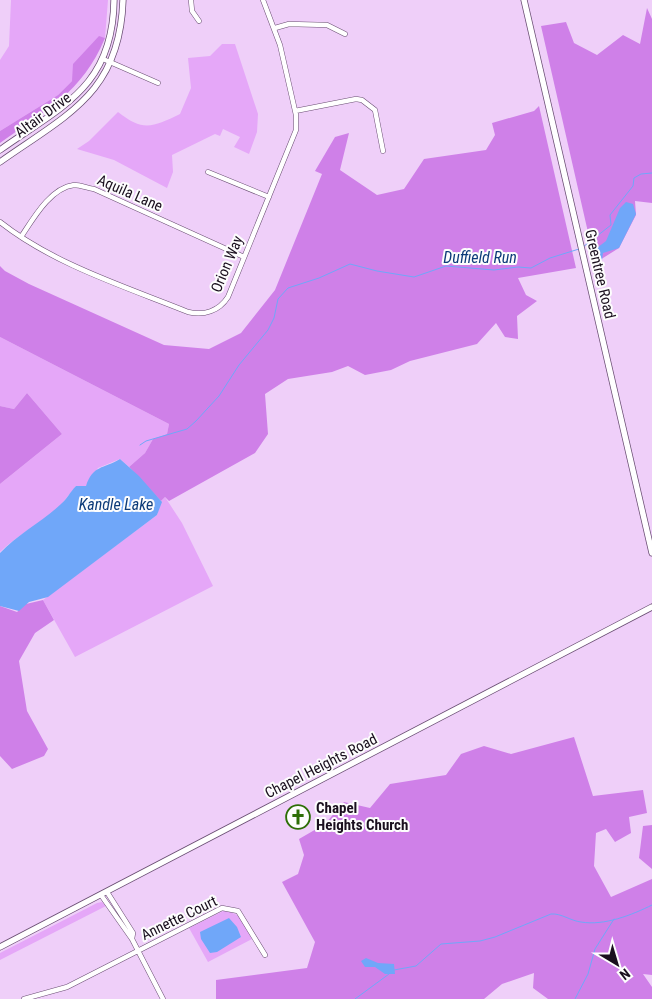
<svg xmlns="http://www.w3.org/2000/svg" width="652" height="999" font-family="'Roboto Condensed',sans-serif">
  <rect width="100%" height="100%" fill="#efcff9"/>
  <path fill="#e5a7f8" d="M11,0H108L105,38L99,37L72,81L58,95L0,131V60L9,46Z
    M222,44H235L258,114L257,132L249,154L234,147L240,137L223,129L220,136L215,134L172,155L173,172L167,188L114,160L77,149L89,141L118,112C143,132 153,127 180,114L191,88L188,58L210,56Z
    M0,337L169,424L167,434L153,439L145,453L129,467L120,459L98,468L86,486H76C71,492 66,499 61,505C43,523 18,534 0,552V484L62,434L27,393L14,409L0,406Z
    M165,497L182,523L213,586L75,657L43,600L157,515L161,501Z
    M102,902L106,906L0,960V953L97,903Z
    M223,911C241,911 245,925 252,939L208,962L189,928Z"/>
  <path fill="#cf80e8" d="M647,8L652,19V203L635,201L636,215L619,248L595,263L541,26L566,22L574,43L597,55L623,35L640,44Z
    M99,36L105,38C82,93 46,110 0,143V131L58,95L72,81L73,64Z
    M539,106L576,268L518,278L526,295L537,301L517,316L518,339L505,337L496,323L477,344L410,361L391,370L365,375L348,366L332,372L288,379L265,394L268,434L255,453L169,501L165,497L161,501L129,467L145,453L153,439L167,434L169,424L0,337V266L5,271L29,284L164,345L209,349L241,333L275,290L322,174L315,171L335,137L349,133L340,170L377,195L404,189L424,159L486,150L495,135L492,123L534,111Z
    M27,393L62,434L0,484V406L14,409Z
    M43,600L54,620L35,633L19,661L27,711L48,749L44,756L12,769L0,756V606L17,612L26,604Z
    M574,737L593,796L643,790L647,813L629,817L631,833L615,842L606,829L596,833L594,866L611,897L652,879V975L643,974L652,987V999H548L533,988L534,973L502,984L484,999H216V980L307,968L315,942L282,882L298,874L304,855L299,839L325,824L344,802L370,808L390,784L446,775L461,754L484,746L511,754Z
    M652,825V869L639,858L643,826Z"/>
  <path fill="#70a7f9" d="M626,202L633,204L636,214L619,248L603,253L602,260L594,262L593,251L606,241L620,208Z
    M120,459L139,476L162,502L157,515L48,597L29,602L19,611L0,606V553C18,534 42,522 61,504C67,499 70,492 76,486H86C93,465 103,469 120,459Z
    M229,918L237,927L241,937L217,952L210,953L201,939L200,932Z
    M366,958L378,963L394,964L395,974H385L375,967H365L361,961Z"/>
  <g fill="none" stroke-linecap="round" stroke-linejoin="round">
    <path stroke="#70a7f9" stroke-width="1" d="M583,247L611,225L610,215L633,186L634,178L641,174L652,173
      M140,445L146,441L187,429L196,421L219,396L239,365L268,330L274,318L278,299L288,288L319,278L350,264L377,271L414,277L446,266L494,270L518,267L531,268L550,258L579,249
      M394,970L416,966L441,944L480,941L495,937L551,914C561,913 571,921 581,922C604,926 632,915 652,905
      M355,999L389,974
      M575,999L588,974L595,949L614,919"/>
    <g stroke="#6a4e73" stroke-width="5.5">
      <path id="minor" d="M191,0L192,11L199,21
        M275,28L289,24L327,25L345,34
        M103,59L158,83
        M295,111L356,99L362,100L375,110L383,151
        M208,172L269,197
        M0,222C53,264 126,287 188,312C204,316 219,311 228,297L296,130V115L280,45L263,0
        M21,237C33,219 50,188 74,185C81,185 87,188 94,189L244,257
        M107,892L133,933L132,939
        M101,895L132,939L163,999
        M24,999L67,987L222,908L238,911L265,955"/>
    </g>
    <g stroke="#6a4e73" stroke-width="7">
      <path id="tertiary" d="M524,0L652,553
        M0,150C62,106 113,87 114,0
        M0,162C68,114 120,93 123,0
        M0,947L652,607"/>
    </g>
    <use href="#minor" stroke="#fff" stroke-width="4.5"/>
    <use href="#tertiary" stroke="#fff" stroke-width="5.5"/>
  </g>
  <defs>
    <g id="church-ring" transform="scale(1.25)"><circle r="9.5" fill="#fdfdfd" stroke="#2d6e06" stroke-width="1.5"/><path d="M-1.2-6h2.4v3.5h3.3v2.4h-3.3V6h-2.4V-.1h-3.3v-2.4h3.3Z" fill="#2d6e06"/></g>
  </defs>
  <g fill-rule="evenodd">
    <use href="#church-ring" x="298" y="817"/>
  </g>
  <g text-anchor="middle" dominant-baseline="central" stroke-width="4" stroke-linejoin="round" paint-order="stroke">
    <g font-size="15" fill="#1a0f1e" stroke="#fdfdfd">
      <text transform="translate(43 115) rotate(-36)">Altair Drive</text>
      <text transform="translate(130 193) rotate(24)">Aquila Lane</text>
      <text transform="translate(227 264) rotate(-67)">Orion Way</text>
      <text transform="translate(600 274) rotate(77)">Greentree Road</text>
      <text transform="translate(321 766) rotate(-27)">Chapel Heights Road</text>
      <text transform="translate(179 918) rotate(-26)">Annette Court</text>
    </g>
    <g font-size="15" font-weight="bold" fill="#1a0f1e" stroke="#fdfdfd" text-anchor="start">
      <text x="316" y="808">Chapel<tspan x="316" dy="17">Heights Church</tspan></text>
    </g>
    <g font-size="16" font-style="italic" fill="#0d3b79" stroke="#fdfdfd">
      <text x="480" y="257">Duffield Run</text>
      <text x="116" y="504">Kandle Lake</text>
    </g>
  </g>
  <g transform="translate(617 964) rotate(142)" stroke="#fdfdfd" stroke-width="4" paint-order="stroke">
  <path d="M0-4L9 19L0 12L-9 19Z" fill="#1a0f1e"/>
  <text y="-8" font-size="14" font-weight="bold" text-anchor="middle" fill="#1a0f1e">N</text>
  </g>
</svg>
